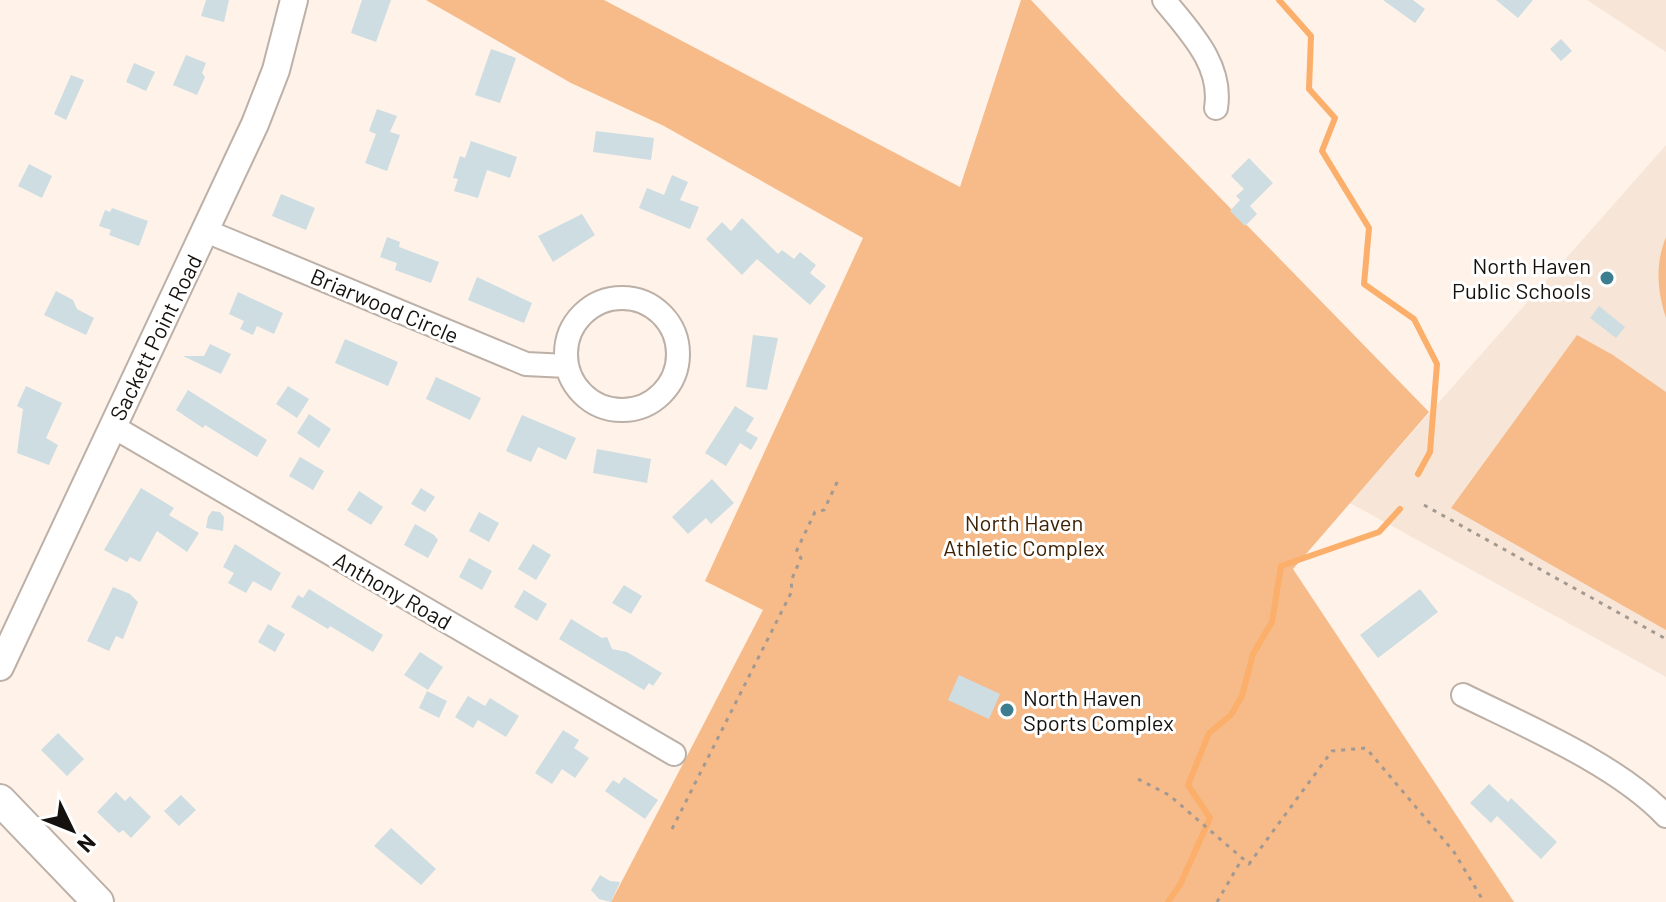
<svg xmlns="http://www.w3.org/2000/svg" width="1666" height="902" font-family="Barlow,sans-serif">
  <rect width="100%" height="100%" fill="#fef2e9"/>
  <path fill="#f7e6d7" d="M1588,0H1666V52L1587,0Z
    M1666,145V677L1350,503Z"/>
  <path fill="#f6bb89" d="M426,0H604L960,187L1021,0H1031L1123,98L1429,412L1293,569L1514,902H611L763,610L705,581L863,238L664,126L571,83Z
    M1666,237V318C1657,290 1655,264 1666,237Z
    M1577,335L1613,355L1666,392V630L1451,508Z"/>
  <g fill="none" stroke-linecap="round" stroke-linejoin="round">
    <path stroke="#fbaf6b" stroke-width="6" d="M1279,0L1311,36L1309,89L1335,118L1322,151L1369,228L1364,284L1414,319L1437,364L1430,452L1418,474
      M1168,902L1180,885L1210,818L1188,785L1209,733L1231,715L1242,696L1253,654L1272,622L1281,566L1379,532L1400,509"/>
  </g>
  <path fill="#cddde2" d="M206,0H229L224,22L201,16Z
    M362,0H391L376,42L351,33Z
    M1383,0H1413L1425,9L1415,23Z
    M1496,0H1533L1518,18Z
    M1561,39L1572,51L1561,61L1550,49Z
    M491,49L516,58L500,103L475,95Z
    M186,55L206,63L202,73L205,77L197,95L173,85Z
    M134,63L155,72L146,91L126,82Z
    M71,75L84,80L66,120L54,114Z
    M377,109L397,116L390,132L400,135L387,171L365,163L376,134L369,131Z
    M596,131L654,138L651,160L593,152Z
    M471,141L517,157L510,178L487,170L478,198L454,191L458,179L453,178L460,156L465,158Z
    M1249,158L1273,183L1250,206L1257,214L1245,226L1230,211L1240,200L1236,196L1244,189L1231,176Z
    M29,164L52,176L42,198L18,186Z
    M672,175L688,182L680,200L699,207L690,229L639,208L647,188L664,195Z
    M281,194L315,208L306,230L272,216Z
    M112,208L148,221L139,246L109,235L111,230L99,226L105,210L110,212Z
    M582,214L595,235L553,262L538,236Z
    M742,218L778,254L782,250L794,259L800,252L816,265L810,273L826,286L810,305L757,259L742,275L706,239L722,222L731,231Z
    M387,237L400,242L399,247L439,262L431,283L395,270L397,263L380,257Z
    M477,277L532,303L524,323L468,300Z
    M56,291L73,300L77,309L94,318L86,335L44,315Z
    M238,292L283,313L274,334L257,326L253,335L240,329L244,321L229,314Z
    M1599,306L1625,327L1616,338L1590,318Z
    M753,335L778,338L767,390L746,387Z
    M345,339L398,362L388,386L335,363Z
    M210,344L231,354L221,374L183,356H204Z
    M436,377L481,398L470,420L426,399Z
    M26,386L62,403L46,438L58,445L49,465L17,453L23,409L17,406Z
    M288,386L309,399L297,418L276,404Z
    M188,390L267,440L257,457L205,425L203,428L176,410Z
    M735,406L754,418L746,431L758,438L751,450L740,443L726,466L705,453Z
    M309,414L331,429L319,448L297,433Z
    M522,415L576,438L566,460L538,447L531,462L506,451Z
    M597,449L651,459L647,483L593,473Z
    M300,457L324,471L313,490L289,476Z
    M712,479L734,503L711,524L706,518L688,534L672,517Z
    M141,488L174,508L169,515L199,533L187,552L157,531L140,562L130,557L127,562L104,550Z
    M421,488L435,497L425,512L411,504Z
    M359,491L383,507L371,525L347,510Z
    M212,511L220,512L224,517L223,531L206,528L208,517Z
    M479,512L499,523L489,542L469,531Z
    M415,524L434,535L438,540L428,558L404,545Z
    M235,544L281,573L271,591L253,581L246,593L228,583L234,573L223,567Z
    M533,544L551,555L536,580L518,569Z
    M469,558L492,571L482,590L459,577Z
    M624,585L642,596L631,614L612,603Z
    M113,587L130,594L138,602L123,639L116,636L109,651L87,641Z
    M309,589L383,635L373,652L330,626L328,629L291,607L298,595L303,598Z
    M1420,589L1438,612L1378,658L1360,635Z
    M524,590L547,604L537,621L514,607Z
    M571,619L602,638L607,637L612,649L627,652L662,673L653,686L649,683L644,690L559,639Z
    M268,624L285,634L275,652L258,642Z
    M420,652L443,667L428,690L404,675Z
    M959,675L1000,694L989,719L948,700Z
    M427,691L447,701L439,718L419,708Z
    M468,696L485,706L490,698L519,716L506,737L478,720L473,728L455,717Z
    M563,730L579,740L574,748L589,758L575,778L562,769L552,784L535,773Z
    M58,733L84,759L67,776L41,750Z
    M624,777L658,800L645,819L605,791L613,780L619,784Z
    M1489,784L1508,802L1511,798L1557,842L1541,859L1497,816L1491,823L1470,803Z
    M116,792L125,801L130,796L151,817L131,838L123,830L119,833L97,812Z
    M181,795L196,810L179,826L164,811Z
    M391,828L436,869L421,885L374,846Z
    M600,875L610,881L620,882L611,902L599,899L591,890Z"/>
  <g fill="none" stroke-linecap="round" stroke-linejoin="round">
    <g stroke="#bcb0a7" stroke-width="26">
      <path id="minor" d="M1164,0C1190,32 1223,65 1216,108
        M206,231L526,364L567,366
        M566 354a56 56 0 1 1 112 0a56 56 0 1 1-112 0Z
        M112,426L674,754
        M1463,695C1526,726 1618,765 1666,816"/>
    </g>
    <g stroke="#bcb0a7" stroke-width="30">
      <path id="tertiary" d="M0,667L255,124L276,70L294,0"/>
    </g>
    <g stroke="#bcb0a7" stroke-width="34">
      <path id="secondary" d="M0,800L98,902"/>
    </g>
    <path stroke="#a29992" stroke-width="3" stroke-dasharray="4 6" stroke-linecap="butt" d="M1424,505L1666,639
      M1138,779L1169,795L1249,864L1332,751L1366,748L1454,852L1484,902
      M672,829L792,591L791,581L801,558L796,552L815,512L824,510L839,478
      M1217,902L1242,859"/>
    <use href="#minor" stroke="#fff" stroke-width="22"/>
    <use href="#tertiary" stroke="#fff" stroke-width="26"/>
    <use href="#secondary" stroke="#fff" stroke-width="30"/>
  </g>
  <g fill="#3c7d90" stroke="#fff" stroke-width="3">
    <circle cx="1607" cy="278" r="8"/>
    <circle cx="1007" cy="710" r="8"/>
  </g>
  <g text-anchor="middle" dominant-baseline="central" stroke-width="6" stroke-linejoin="round" paint-order="stroke">
    <g font-size="22" fill="#15110e" stroke="#fff" text-anchor="end">
      <text x="1591" y="265">North Haven<tspan x="1591" dy="25">Public Schools</tspan></text>
      <text x="1023" y="697" text-anchor="start">North Haven<tspan x="1023" dy="25">Sports Complex</tspan></text>
    </g>
    <g font-size="22" fill="#15110e" stroke="#fff">
      <text transform="translate(385 305) rotate(23)">Briarwood Circle</text>
      <text transform="translate(155 337) rotate(-64)">Sackett Point Road</text>
      <text transform="translate(393 590) rotate(30)">Anthony Road</text>
    </g>
    <g font-size="22" fill="#3f2204" stroke="#fff">
      <text x="1024" y="522">North Haven<tspan x="1024" dy="25">Athletic Complex</tspan></text>
    </g>
  </g>
  <g transform="translate(72 830) rotate(133)" stroke="#ffffff" stroke-width="6" paint-order="stroke">
  <path d="M0-6L14 30L0 20L-14 30Z" fill="#15110e"/>
  <text y="-12" font-size="22" font-weight="bold" text-anchor="middle" fill="#15110e">N</text>
  </g>
</svg>
